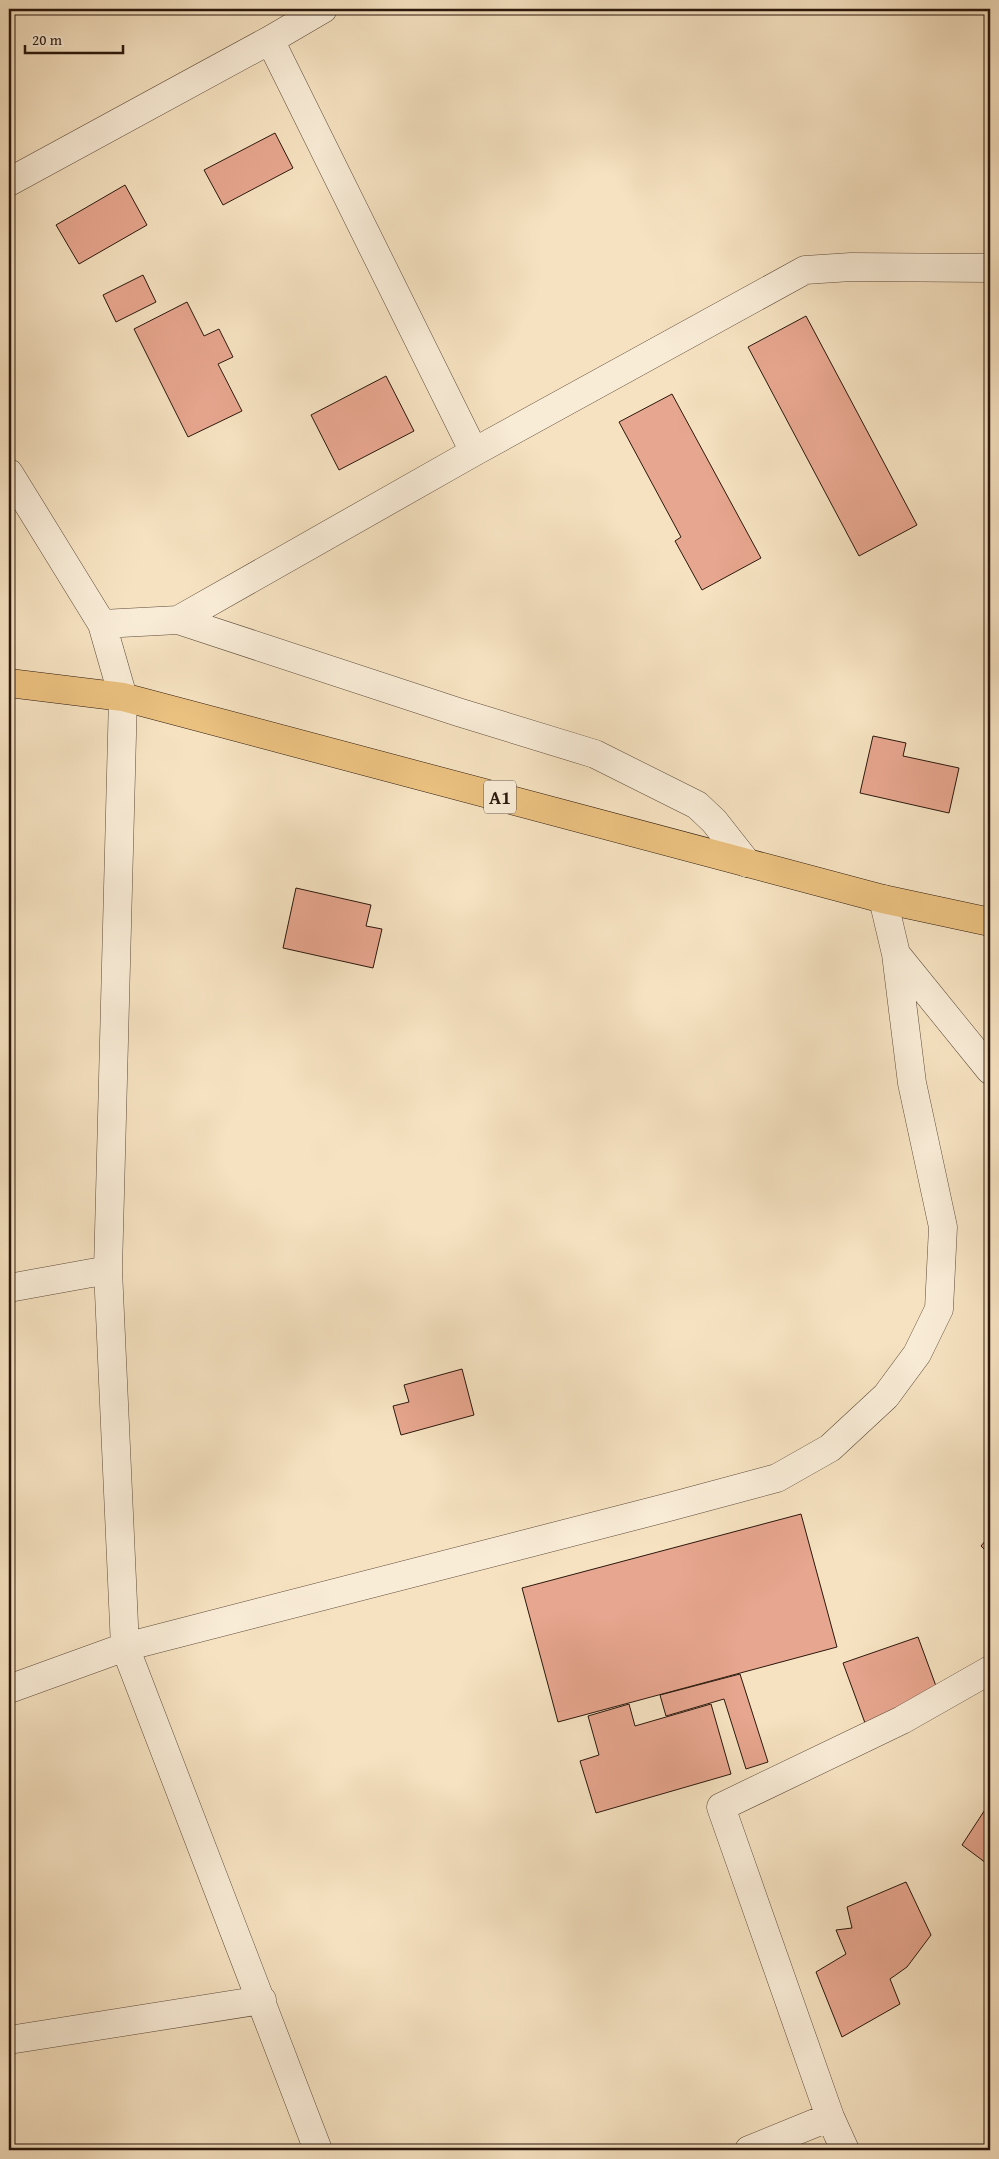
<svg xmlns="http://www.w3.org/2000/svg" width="999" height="2159" font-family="'Gentium Book Plus',serif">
  <rect width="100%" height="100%" fill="#f6e2c1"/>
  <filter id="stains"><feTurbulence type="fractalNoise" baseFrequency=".004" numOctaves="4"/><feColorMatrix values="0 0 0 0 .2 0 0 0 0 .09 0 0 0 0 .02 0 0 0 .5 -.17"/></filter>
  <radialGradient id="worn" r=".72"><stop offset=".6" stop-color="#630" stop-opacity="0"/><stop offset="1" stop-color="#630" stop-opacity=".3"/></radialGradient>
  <path fill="#e7a68f" stroke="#2a170c" d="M275,133L293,168L223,205L204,170Z
    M125,185L147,225L79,264L56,225Z
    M143,275L156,302L116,322L103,295Z
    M187,302L204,336L219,329L233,357L218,364L242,411L188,437L134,329Z
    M806,316L917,525L859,556L748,347Z
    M386,376L414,431L339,470L311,415Z
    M672,394L761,558L702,590L675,541L681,537L619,422Z
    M873,736L906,743L903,756L959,768L949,813L860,793Z
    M296,888L371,905L366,926L382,929L373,968L283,948Z
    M462,1369L474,1415L401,1435L393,1406L409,1402L404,1385Z
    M801,1514L837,1647L558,1722L522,1588Z
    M990,1535V1555L981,1546Z
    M918,1637L940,1697L865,1723L843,1663Z
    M740,1674L768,1762L746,1769L724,1699L666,1716L660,1695Z
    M629,1704L635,1726L711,1704L731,1774L596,1813L580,1761L599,1755L588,1716Z
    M990,1802V1866L962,1845Z
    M906,1882L931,1935L907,1967L890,1979L900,2004L842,2037L816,1972L846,1954L836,1930L852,1928L847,1907Z"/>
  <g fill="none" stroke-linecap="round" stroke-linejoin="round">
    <g stroke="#5d4a39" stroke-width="29">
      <path id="minor" d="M270,40L474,452
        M9,182L270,40L323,9
        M9,473L102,624L123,697L108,1270L125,1647L318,2150
        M178,620L458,712L595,754L697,805L714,821L747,863
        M102,624L178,620L474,452L805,270L851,267L990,268
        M896,954L990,1070
        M9,1288L108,1270
        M9,1689L125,1647L669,1507L777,1478L830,1448L886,1396L917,1354L939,1309L943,1227L912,1083L896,954L883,899
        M9,2040L262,2000
        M749,2150L830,2117
        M845,2150L830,2117L721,1807L902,1720L990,1670"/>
    </g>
    <g stroke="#2a170c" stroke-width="29">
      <path id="major" d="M9,683L123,697L883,899L990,922"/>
    </g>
    <use href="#minor" stroke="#f9ecd7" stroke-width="28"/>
    <use href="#major" stroke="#ebc180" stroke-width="28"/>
  </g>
  <g text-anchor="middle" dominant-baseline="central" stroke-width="4.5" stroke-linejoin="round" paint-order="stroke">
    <rect fill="#f9ecd7" stroke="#685749" stroke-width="1" x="484" y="780.5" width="32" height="33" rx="4"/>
    <g font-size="19" font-weight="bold" fill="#2a170c">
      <text x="500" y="797">A1</text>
    </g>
  </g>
  <rect width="999" height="2159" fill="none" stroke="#f6e2c1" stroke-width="30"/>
  <rect x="10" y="10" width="979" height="2139" fill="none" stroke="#2a170c" stroke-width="2.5"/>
  <rect x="15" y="15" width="969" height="2129" fill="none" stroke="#2a170c"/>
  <path d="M25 45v8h98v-8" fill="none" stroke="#2a170c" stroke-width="2.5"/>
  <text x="32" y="45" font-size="15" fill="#2a170c" stroke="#f9ecd7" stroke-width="4" paint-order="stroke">20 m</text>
  <rect width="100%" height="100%" filter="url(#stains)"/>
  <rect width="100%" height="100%" fill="url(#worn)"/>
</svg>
